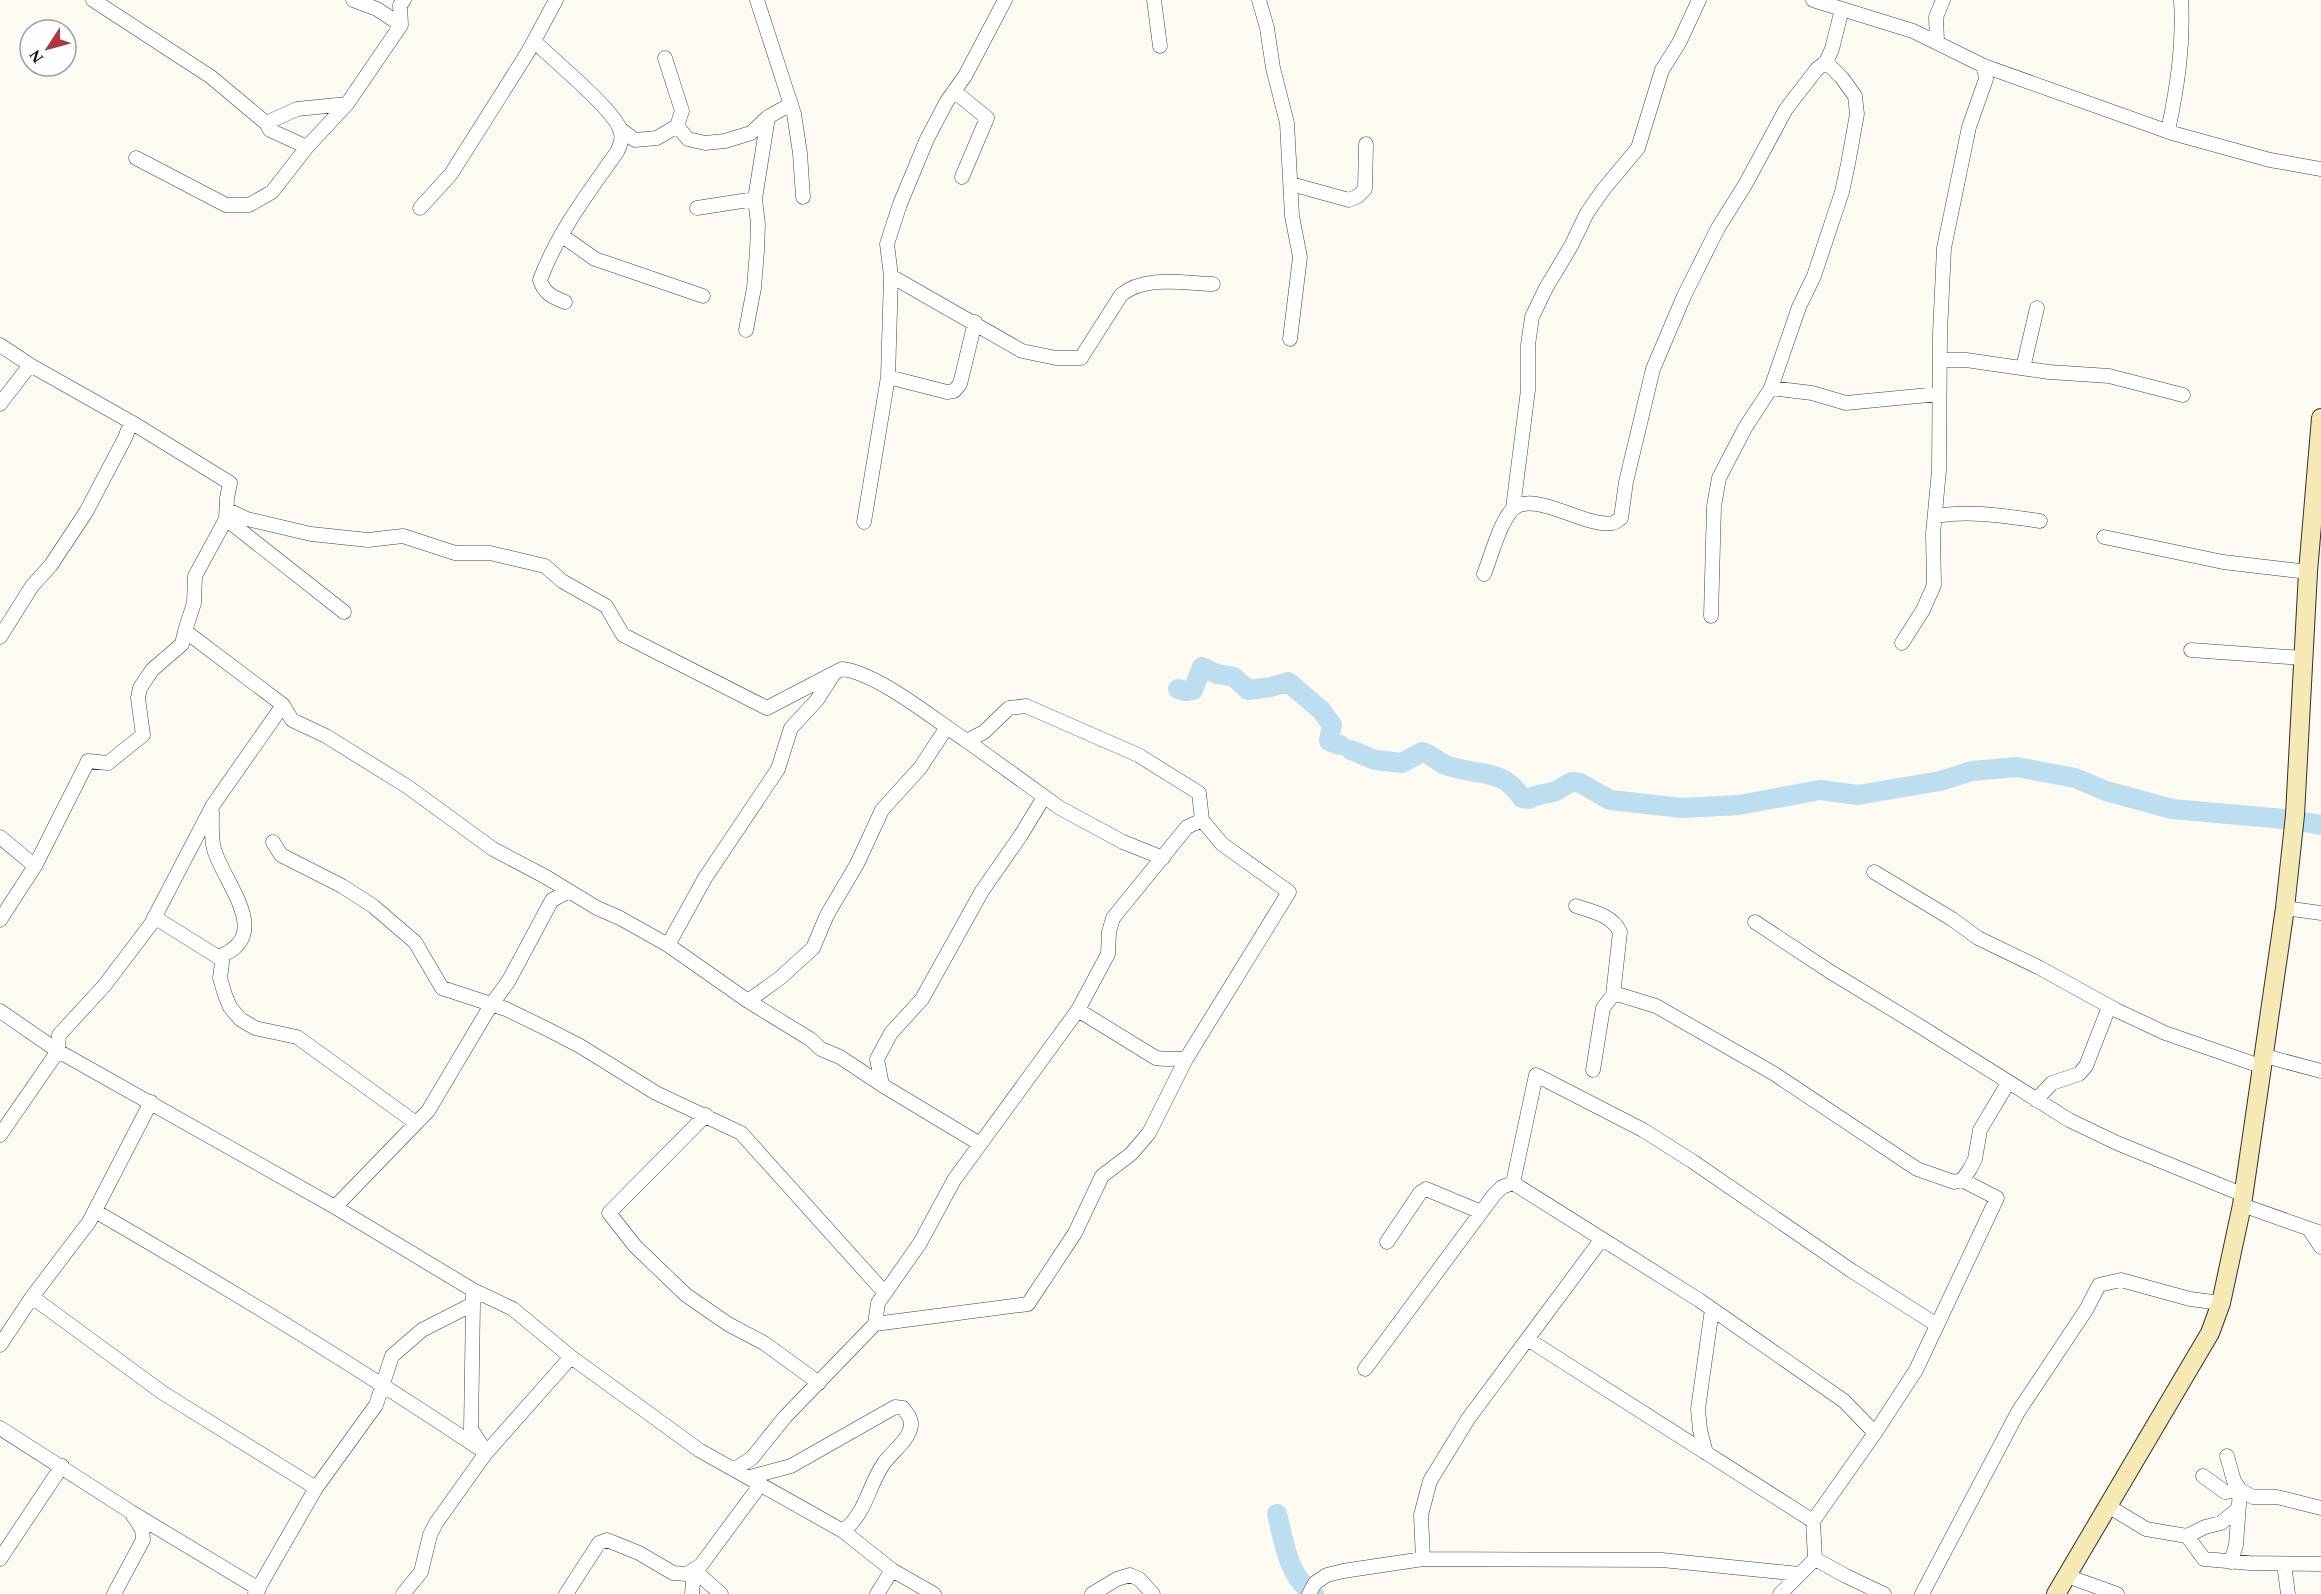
<svg xmlns="http://www.w3.org/2000/svg" width="2321" height="1594" font-family="Georgia,serif">
  <rect width="100%" height="100%" fill="#fdfaf2"/>
  <g fill="none" stroke-linecap="round" stroke-linejoin="round">
    <path stroke="#bcdeee" stroke-width="20" d="M1178,689L1186,691L1193,690L1202,667L1217,674L1234,677L1248,690L1271,687L1288,682L1321,710L1332,725L1329,741L1340,745
      M1351,750L1375,760L1402,763L1422,752C1432,754 1437,762 1446,765C1476,777 1501,766 1522,798L1529,799C1538,793 1548,795 1558,790C1563,787 1566,784 1572,782L1580,783L1610,800L1682,808L1739,805L1820,790L1858,795L1940,781L1972,771L2017,767L2075,778L2106,791L2172,809L2285,819
      M2304,822L2321,825
      M1277,1514C1284,1542 1288,1577 1314,1594"/>
    <g stroke="#414141" stroke-width="15">
      <path id="street" d="M93,0L211,77L266,123L270,130L307,147
        M353,0L377,9L401,25
        M757,0L794,114L800,153L803,197
        M1154,0L1160,46
        M1259,0L1267,28L1273,68L1287,123L1292,216L1300,257L1290,339
        M1813,0L1913,31L1984,66L2172,133L2270,160L2321,169
        M534,41C553,60 611,107 620,129C623,138 621,144 617,152C588,193 558,232 540,280C544,293 552,297 565,302
        M1937,41L1936,17L1943,0
        M954,91L987,118L962,177
        M266,123L297,109L347,104L401,25L400,5L404,0
        M677,126L688,139L705,143L725,141L751,133L768,117L791,104
        M619,128L635,140L657,138L677,126L682,111L665,58
        M2168,131C2177,88 2184,45 2181,0
        M136,158L226,205H249L272,192L307,147L347,104
        M1291,184L1349,200L1358,196L1365,189L1366,144
        M420,208L451,174L528,52L556,0
        M697,208L755,199
        M561,235L595,259L703,296
        M891,276L1022,351L1056,358H1081L1121,295C1145,275 1184,283 1213,284
        M746,330L754,288L757,251L758,224L755,199L768,117
        M0,345L30,365L131,422L230,483L227,498L226,519L195,576L194,603L185,631L283,705L292,720L326,736L408,787L493,849L546,877L597,908L620,918L668,945L748,1001L810,1039L821,1049L840,1057L882,1085L980,1144
        M1940,360H1966L2049,372L2109,376L2183,395
        M2023,368L2037,308
        M888,377L947,392L954,391L960,384L975,322
        M1771,388L1812,393L1846,403L1939,394
        M0,404L30,365
        M1513,508L1528,390V345L1532,317L1546,288L1571,246L1587,213L1603,190L1638,148L1662,70L1679,43L1699,0
        M228,510L247,519L311,534L368,540L403,536L455,553H490L545,566L562,581L606,606L623,635L767,708L842,669C878,673 936,721 967,741L984,732L1009,708L1026,706L1138,755L1199,793L1202,820
        M1935,516C1971,510 2004,516 2040,521
        M226,519L344,612
        M864,522L888,377L891,276L887,244L900,204L927,139L947,101L965,76L1005,0
        M2104,537L2223,562L2308,572
        M1484,574C1491,557 1500,521 1513,509C1534,489 1587,529 1613,523C1616,522 1618,520 1621,518L1626,482L1653,369L1684,296L1718,228L1745,185L1786,109L1817,69L1826,62L1832,49L1842,9
        M1711,616L1714,506L1719,478L1745,428L1771,388L1799,307L1814,276L1842,192L1848,164L1857,114L1855,96L1842,78L1826,62
        M0,637L32,586L51,565L86,512L125,438L131,422
        M1902,643L1923,610L1934,585L1933,534L1939,470L1940,333L1944,248L1969,127L1986,79L1984,66
        M2191,650L2302,658
        M967,741L1060,808L1123,842L1163,858
        M0,837L35,866L88,761L108,763L143,735L138,698L140,688L152,670L182,644L185,631
        M273,842L281,855L342,886L373,906L415,942L442,988L506,1009L547,1029L580,1046L656,1093L741,1133L884,1292
        M1874,872L1952,919L1978,938L2040,968L2116,1010L2165,1033L2263,1067
        M1576,906C1593,912 1612,915 1620,932L1613,995
        M2285,908L2321,913
        M154,917L218,957C275,936 224,884 214,849C211,839 212,823 212,812
        M0,920L35,866
        M1755,922L1829,971L1918,1025L2069,1120L2117,1143L2244,1195
        M668,945L705,878L778,769L791,728L817,700L833,675
        M223,955L220,978L225,995L230,1007L240,1019L255,1028L297,1037L416,1123
        M748,1001L780,978L813,948L827,915L857,864L882,810L920,768L947,727
        M0,1011L58,1051L335,1207L473,1290L513,1309L571,1357L699,1450L843,1531L892,1570L934,1594
        M2265,1056L2321,1071
        M1593,1070L1603,1008L1613,995H1620L1656,1006L1773,1073L1917,1169L1954,1182L1962,1180L1970,1169L1975,1159L1980,1130L2008,1083
        M882,1085L877,1059L891,1033L922,999L982,891L1021,835L1044,797
        M2036,1100L2052,1083L2079,1074L2086,1066L2109,1007
        M706,1115L609,1213L635,1246L686,1295L728,1324L764,1343L819,1383
        M0,1135L58,1051L59,1035L104,986L151,924L213,805L283,705
        M1513,1183L1536,1075L1643,1130L1692,1161L1852,1271L1937,1325
        M2242,1205L2321,1233
        M335,1207L428,1111L491,1005L508,982L552,900L568,892
        M95,1211C228,1288 359,1368 486,1453
        M2309,1229L2321,1247
        M1387,1242L1420,1193L1426,1189L1481,1212
        M32,1297L163,1393L316,1488
        M473,1304L471,1429L484,1449
        M875,1324L1028,1304L1075,1233L1102,1176L1131,1154L1149,1133L1186,1059
        M1529,1340L1813,1521
        M0,1345L32,1297L89,1222L151,1102
        M1365,1369L1494,1195L1502,1187L1513,1183L1699,1300L1844,1401L1875,1433L1813,1521L1815,1559
        M0,1428L131,1512L259,1589
        M1875,1433L1916,1370L1997,1198L1962,1180
        M1706,1453L1700,1430L1698,1409L1712,1309
        M735,1469L752,1458L785,1417L875,1324L878,1303L920,1243L954,1180L1078,1010L1108,954L1109,932L1113,918L1187,827L1202,820L1222,844L1289,892L1186,1059C1175,1058 1167,1060 1156,1058L1078,1010
        M2203,1476L2225,1492L2240,1490L2234,1481L2227,1456
        M750,1477L791,1466L895,1407L903,1408C906,1413 912,1418 911,1425C910,1439 892,1452 884,1463C868,1486 866,1514 843,1531
        M2108,1506L2146,1529L2187,1536L2204,1559L2250,1563L2321,1564
        M2187,1536L2205,1527L2221,1523L2238,1509
        M0,1559L62,1466
        M1423,1559L1421,1515L1430,1481L1468,1419L1601,1240
        M2231,1562L2236,1545L2240,1490L2253,1497H2277L2321,1508
        M2284,1564L2288,1594
        M694,1570L721,1594
        M2067,1576L2117,1594
        M114,1594L143,1540L142,1529L132,1514
        M255,1594L316,1488L376,1405L392,1356L422,1330L473,1304V1290
        M403,1594L421,1572L430,1535L436,1523L486,1453L571,1357
        M566,1594L599,1543L607,1540L639,1553L673,1573L687,1574L701,1565L761,1484
        M692,1594L694,1570
        M877,1594L892,1570
        M1092,1594L1117,1579L1130,1575L1139,1579L1153,1594
        M1309,1594L1315,1583L1327,1575L1343,1571L1423,1559L1662,1560L1799,1574
        M1780,1594L1815,1559L1846,1576L1884,1594
        M1922,1594L2018,1412L2086,1310L2099,1285L2121,1280L2190,1299L2221,1303"/>
    </g>
    <g stroke="#303030" stroke-width="20">
      <path id="secondary" d="M2056,1594L2210,1333L2221,1303L2242,1205L2285,908L2295,815L2308,572L2321,418"/>
    </g>
    <use href="#street" stroke="#fff" stroke-width="14"/>
    <use href="#secondary" stroke="#f5eab5" stroke-width="18"/>
  </g>
  <g transform="translate(48 48) rotate(234)"><circle r="28" fill="#ffffff" stroke="#9f9f9f" stroke-width="1.5"/>
  <path d="M0-4.5L10 22L0 15L-10 22Z" fill="#ac3844"/>
  <text y="-9" font-size="16" font-weight="bold" text-anchor="middle" fill="#0e0e0e">N</text>
  </g>
</svg>
